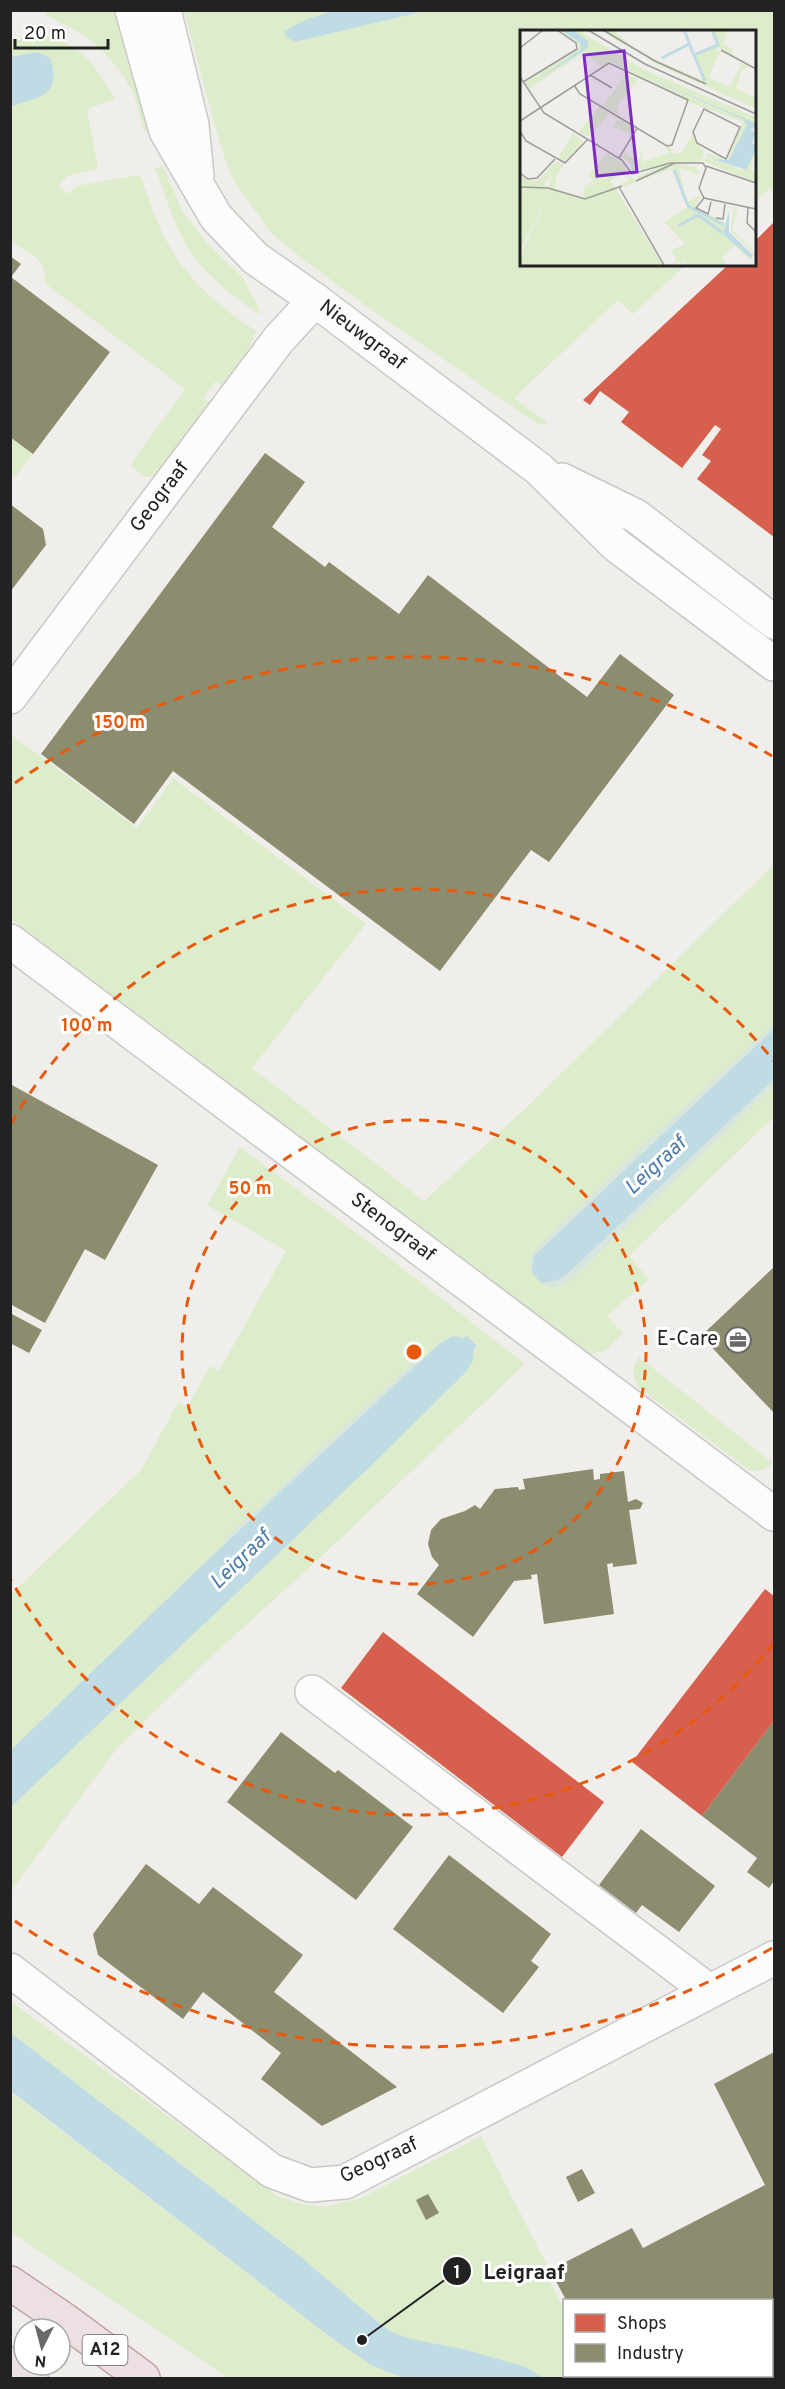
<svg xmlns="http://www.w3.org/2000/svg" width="785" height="2389" font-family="Overpass,sans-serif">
  <rect width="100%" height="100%" fill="#f0eeeb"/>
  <path fill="#ddeccb" d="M43,11H117L152,129L144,131C140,119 138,103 132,91C120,67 98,43 75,30C64,23 51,21 43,11Z
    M184,11H337L307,19L295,42L425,11H774V191L770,188L754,203V32H521V264H687L633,314L618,300L514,398L548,423L539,425L366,306L295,253L270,232L231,176L220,144Z
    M36,34C78,39 95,65 115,99L87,109L98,169L67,176L59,186L69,194L76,186L140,175C148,196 155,220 166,240C186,278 220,308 256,331C248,352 237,368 223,386L216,381L203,398L211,404L158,476L144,477L130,465L185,389L46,284C45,255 30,256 11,241L10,43Z
    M163,166L182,210L207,243L243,278L259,308L260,315C237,299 215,283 197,261C176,235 167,199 155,168Z
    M10,437L33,454L15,477L11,474Z
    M10,734L137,828L173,778L366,924L252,1068L424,1201L528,1106L774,864V1117L629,1256L649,1279L607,1316L623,1333L605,1351L588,1354L11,919Z
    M240,1147L383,1253L525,1364L323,1555L202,1665L115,1751L11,1891V1807L376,1461L464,1374L477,1346L464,1338L453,1336L440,1343L197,1570L11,1750V1594L142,1469L178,1402L187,1407L210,1366L219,1371L286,1251L207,1205Z
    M639,1357L773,1463C765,1469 760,1474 749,1470L639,1388C632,1376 631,1369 639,1357Z
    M10,2001L279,2197L302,2204L325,2207L359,2199L481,2136L547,2265L543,2267L564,2309V2376H651L654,2378H544L524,2367L467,2350L407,2338L392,2332L374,2319L301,2257L11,2033Z
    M10,2091L329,2336L371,2365L404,2378H228L11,2232Z"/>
  <path fill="#d9e6de" d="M774,1024V1038L532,1273C527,1262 532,1255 539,1246L641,1147Z
    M774,1070V1086L572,1279C561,1286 554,1292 541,1283Z
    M424,1358L224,1545L226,1538L415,1360Z"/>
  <path fill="#bfdbe3" d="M337,10H425V11L295,42L286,37L284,31L307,19Z
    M38,52L50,58C63,95 39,98 11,106V57Z
    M774,1029V1079L567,1274L558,1280L541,1283L532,1273L534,1256Z
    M453,1336L464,1338L467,1336L477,1346L474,1349L473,1361L464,1374L376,1461L11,1807V1750L197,1570L440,1343Z
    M11,2033L301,2257L374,2319L392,2332L407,2338L467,2350L525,2367L544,2378H404L371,2365L329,2336L11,2091Z"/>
  <path fill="#d6604d" d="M774,222V537L697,479L711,461L702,455L721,429L715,425L682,468L621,422L629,412L600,391L590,405L583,400L729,264H754V242Z
    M765,1589L774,1596V1721L702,1816L632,1762Z
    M383,1632L604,1802L562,1857L341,1688Z"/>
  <path fill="#8c8c6e" d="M10,256L21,264L11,277L110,352L33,454L10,437Z
    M265,453L305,482L272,527L325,567L329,562L399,614L428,575L587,697L620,654L674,695L549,862L531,850L440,971L173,771L134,824L41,754Z
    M10,504L43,529L46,545L10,592Z
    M10,1084L158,1165L105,1260L85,1249L45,1323L10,1304Z
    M774,1267V1413L701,1336Z
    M10,1313L42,1330L29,1353L10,1343Z
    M593,1469L594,1480L600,1479V1474L624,1471L628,1502L636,1499L643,1503L640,1509L629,1510L637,1564L613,1567V1563L607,1564L614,1614L544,1624L537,1574L531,1575L532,1579L514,1581L473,1637L417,1594L439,1565L432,1557L428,1544L431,1530L441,1519L465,1511L475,1505L480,1509L495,1489L518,1487L519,1490L525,1489L523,1479Z
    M774,1721V1881L769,1888L747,1872L757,1858L702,1816Z
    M281,1732L335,1773L338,1770L413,1827L356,1900L227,1802Z
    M641,1829L715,1886L679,1932L642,1905L636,1913L599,1885Z
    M449,1855L551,1934L531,1961L539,1967L503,2013L393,1929Z
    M146,1864L199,1904L213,1887L303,1955L274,1992L397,2087L322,2126L261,2079L281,2053L203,1992L183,2019L98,1955L93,1934Z
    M774,2052V2378H661L657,2376H772V2300H566L550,2270L632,2228L643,2248L765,2185L714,2084Z
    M582,2169L595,2193L578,2202L566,2177Z
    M428,2194L439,2213L426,2220L416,2200Z"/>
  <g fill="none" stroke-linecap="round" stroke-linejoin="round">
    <g stroke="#c9c8c7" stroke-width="36">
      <g id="minor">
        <path id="s1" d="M132,10L166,131L216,217L255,258L315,300L539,469L616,545L774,664"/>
        <path d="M164,10L192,125L197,176"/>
        <path d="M562,480L636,516L774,622"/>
        <path id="s2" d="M10,697L279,339L315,300"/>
        <path id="s3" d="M10,941L774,1514"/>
        <path d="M312,1692L709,1991"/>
        <path d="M10,1970L272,2171L310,2185L345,2182L774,1958"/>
      </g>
    </g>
    <g stroke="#c5a2ac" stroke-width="36">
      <path id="highway" d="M10,2283L66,2321L143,2378
        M10,2364L31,2378"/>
    </g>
    <use href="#minor" stroke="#fdfcfc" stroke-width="33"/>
    <use href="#highway" stroke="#ece0e2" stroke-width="33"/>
  </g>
  <g fill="none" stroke="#e8590c" stroke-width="3" stroke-dasharray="10 8">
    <circle cx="414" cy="1352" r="232"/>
    <path d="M774 1643A463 463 0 0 1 11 1580M11 1124A463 463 0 0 1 774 1061"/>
    <path d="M772 1948A695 695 0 0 1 15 1921M15 783A695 695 0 0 1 772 756"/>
  </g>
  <defs>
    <g id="office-ring" transform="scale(1.35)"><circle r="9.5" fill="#fff" stroke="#6a6968" stroke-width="1.5"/><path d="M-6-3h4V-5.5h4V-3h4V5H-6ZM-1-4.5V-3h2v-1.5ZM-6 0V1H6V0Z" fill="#6a6968"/></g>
  </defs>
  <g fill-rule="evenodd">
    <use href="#office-ring" x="738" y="1340"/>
  </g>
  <g text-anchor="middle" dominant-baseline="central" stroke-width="6" stroke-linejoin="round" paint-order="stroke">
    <rect fill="#fff" stroke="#646464" stroke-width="1.5" x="82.5" y="2335" width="45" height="30" rx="4.5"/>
    <g font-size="18" font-weight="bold" fill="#222">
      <text x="105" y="2350">A12</text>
    </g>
    <g font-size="20" fill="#222" stroke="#fff">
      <text stroke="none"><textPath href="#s1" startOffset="414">Nieuwgraaf</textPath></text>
      <text stroke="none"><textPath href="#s2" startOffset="250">Geograaf</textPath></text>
      <text stroke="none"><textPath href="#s3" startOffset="478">Stenograaf</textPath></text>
      <text transform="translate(379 2161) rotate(-25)">Geograaf</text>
    </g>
    <g font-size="20" fill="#222" stroke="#fff" text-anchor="end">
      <text x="718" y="1340">E-Care</text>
    </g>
    <g font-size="21" font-style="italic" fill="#4a7aab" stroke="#fff">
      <text transform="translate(656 1166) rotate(-43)">Leigraaf</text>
      <text transform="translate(241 1560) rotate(-44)">Leigraaf</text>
    </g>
  </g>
  <g transform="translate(520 30)">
    <rect width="236" height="236" fill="#f0eeeb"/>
    <path d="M39,0H41L60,13L61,19L11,54L68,18V11L53,0H58L123,39L235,87V93L123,47L224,90L227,95L209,130L193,129L224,141L235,122L231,140L235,143V152L185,132V127L195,132L186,126L187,123L207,129L223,92L171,73L91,32L81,37L65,22L9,59L5,52L60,18ZM80,0H93L120,23L183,50L169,15L142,28L169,14L163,0L175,24L198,15L191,0H204L207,7L203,14L213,20V26L200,18L197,19L195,24L200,20L206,24L200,22L188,48L210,57L221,34L216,30L229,37L222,40L216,58L235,68V78L138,35ZM106,44L118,50L98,74V85L83,76ZM79,77L114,98L112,105L93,97L98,89L89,84L69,107L59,102ZM53,103L63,111L45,132L38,128ZM172,104L184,122L183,126L172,128L183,127L182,131L116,142L123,139H118L114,141L115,144L111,143V134L102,127L107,119L105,123L118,131L122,125L113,118L123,124L122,132L148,123L146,117H151L152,124L162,123ZM87,123L102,132L109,146L118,150L117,146L147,135H154L149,139L157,134L176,137L180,145L159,138L167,172L181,165L175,178L205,192L203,204L230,228L234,223L211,202V196L214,179L205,177H214L215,180L218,177L212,200L230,217L235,225L230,230L214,215L202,227L206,232L203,235H168L161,228L165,235L157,232L153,235L156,228L151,220L165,214L144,192L168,177L153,138L103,157L98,155L109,151L106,143L90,150L143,235H0V226L31,161L0,221L2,147L17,151L26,142L31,147L24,155L29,156L32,146L27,140L37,131L44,136L37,144L35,159L64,167V158L101,142L58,159L73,151L69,144Z" fill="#ddeccb"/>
    <path d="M41,0H53L68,11V18L11,54L61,19L60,13ZM124,46L235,93V98L231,99L235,103L232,114L235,113V122L226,140L193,129L209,130L227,95L224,90ZM209,180V202L233,225L230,228L203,204Z" fill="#bfdbe3"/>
    <path fill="none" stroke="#bfdbe3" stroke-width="3" d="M164,0L173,23M142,28L169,14M185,51L174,25L198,15L192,0M154,140L168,176L204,195M158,196L178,185L203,203"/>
    <path fill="none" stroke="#9e9c9b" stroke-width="1.5" d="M68,0L125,34L236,84M83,0L135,31L186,54M0,18L23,0M201,20L236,39M70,45L92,58M0,47L24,83L102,130L112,144L150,133H183L186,138L179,158L184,168L236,179M3,52L57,19L56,13L37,0M54,55L60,64L117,98M184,79L220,97L206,129L177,113L173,102ZM0,91L89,33L168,70L152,115L147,116L117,98L99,128M0,101L6,111L45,133L68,109M186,136L236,153M0,143L8,149L17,148L35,129M116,151L155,133M0,157L28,158L65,169L102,156M99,157L144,235M184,168L176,178L188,184L191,172M228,178L227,193L236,202M196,188L203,189L205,174"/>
    <path fill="#7b2cbf" fill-opacity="0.15" stroke="#7b2cbf" stroke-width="3" d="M104,21L117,142L77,146L64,25Z"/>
    <rect width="236" height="236" fill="none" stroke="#222" stroke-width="3"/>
  </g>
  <circle cx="414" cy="1352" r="9" fill="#e8590c" stroke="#fff" stroke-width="3"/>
  <g font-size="18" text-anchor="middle" font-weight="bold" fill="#e8590c" stroke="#fff" stroke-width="6" stroke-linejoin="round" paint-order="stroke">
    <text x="120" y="728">150 m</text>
    <text x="87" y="1031">100 m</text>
    <text x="250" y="1194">50 m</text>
  </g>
  <path fill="none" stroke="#222" stroke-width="2" d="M362 2340L457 2271"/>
  <g fill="#222" stroke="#fff" stroke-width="2">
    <circle cx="362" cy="2340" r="6"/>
    <circle cx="457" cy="2271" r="15"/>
  </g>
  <g font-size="18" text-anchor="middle" font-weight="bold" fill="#fff">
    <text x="457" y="2278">1</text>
  </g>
  <g font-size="21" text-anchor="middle" font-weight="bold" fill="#222" stroke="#fff" stroke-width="6" stroke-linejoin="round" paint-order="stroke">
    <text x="524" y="2279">Leigraaf</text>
  </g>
  <rect width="785" height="2389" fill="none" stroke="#222222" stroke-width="24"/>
  <rect x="563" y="2299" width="210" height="78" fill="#ffffff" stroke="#a7a7a7" stroke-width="1.5"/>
  <rect x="575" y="2314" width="30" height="18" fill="#d6604d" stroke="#a7a7a7" stroke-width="1.5"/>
  <text x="617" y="2329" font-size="18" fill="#222222">Shops</text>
  <rect x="575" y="2344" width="30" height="18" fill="#8c8c6e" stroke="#a7a7a7" stroke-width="1.5"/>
  <text x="617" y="2359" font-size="18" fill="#222222">Industry</text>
  <g transform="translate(42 2347) rotate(186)"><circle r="28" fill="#ffffff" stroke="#a7a7a7" stroke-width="1.5"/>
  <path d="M0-4.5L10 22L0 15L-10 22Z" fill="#6a6968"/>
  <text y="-9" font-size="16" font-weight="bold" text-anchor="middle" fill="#222222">N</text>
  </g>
  <path d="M15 39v9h93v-9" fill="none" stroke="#222222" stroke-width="3"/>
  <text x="24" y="39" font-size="18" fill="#222222" stroke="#ffffff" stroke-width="4.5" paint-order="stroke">20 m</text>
</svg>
